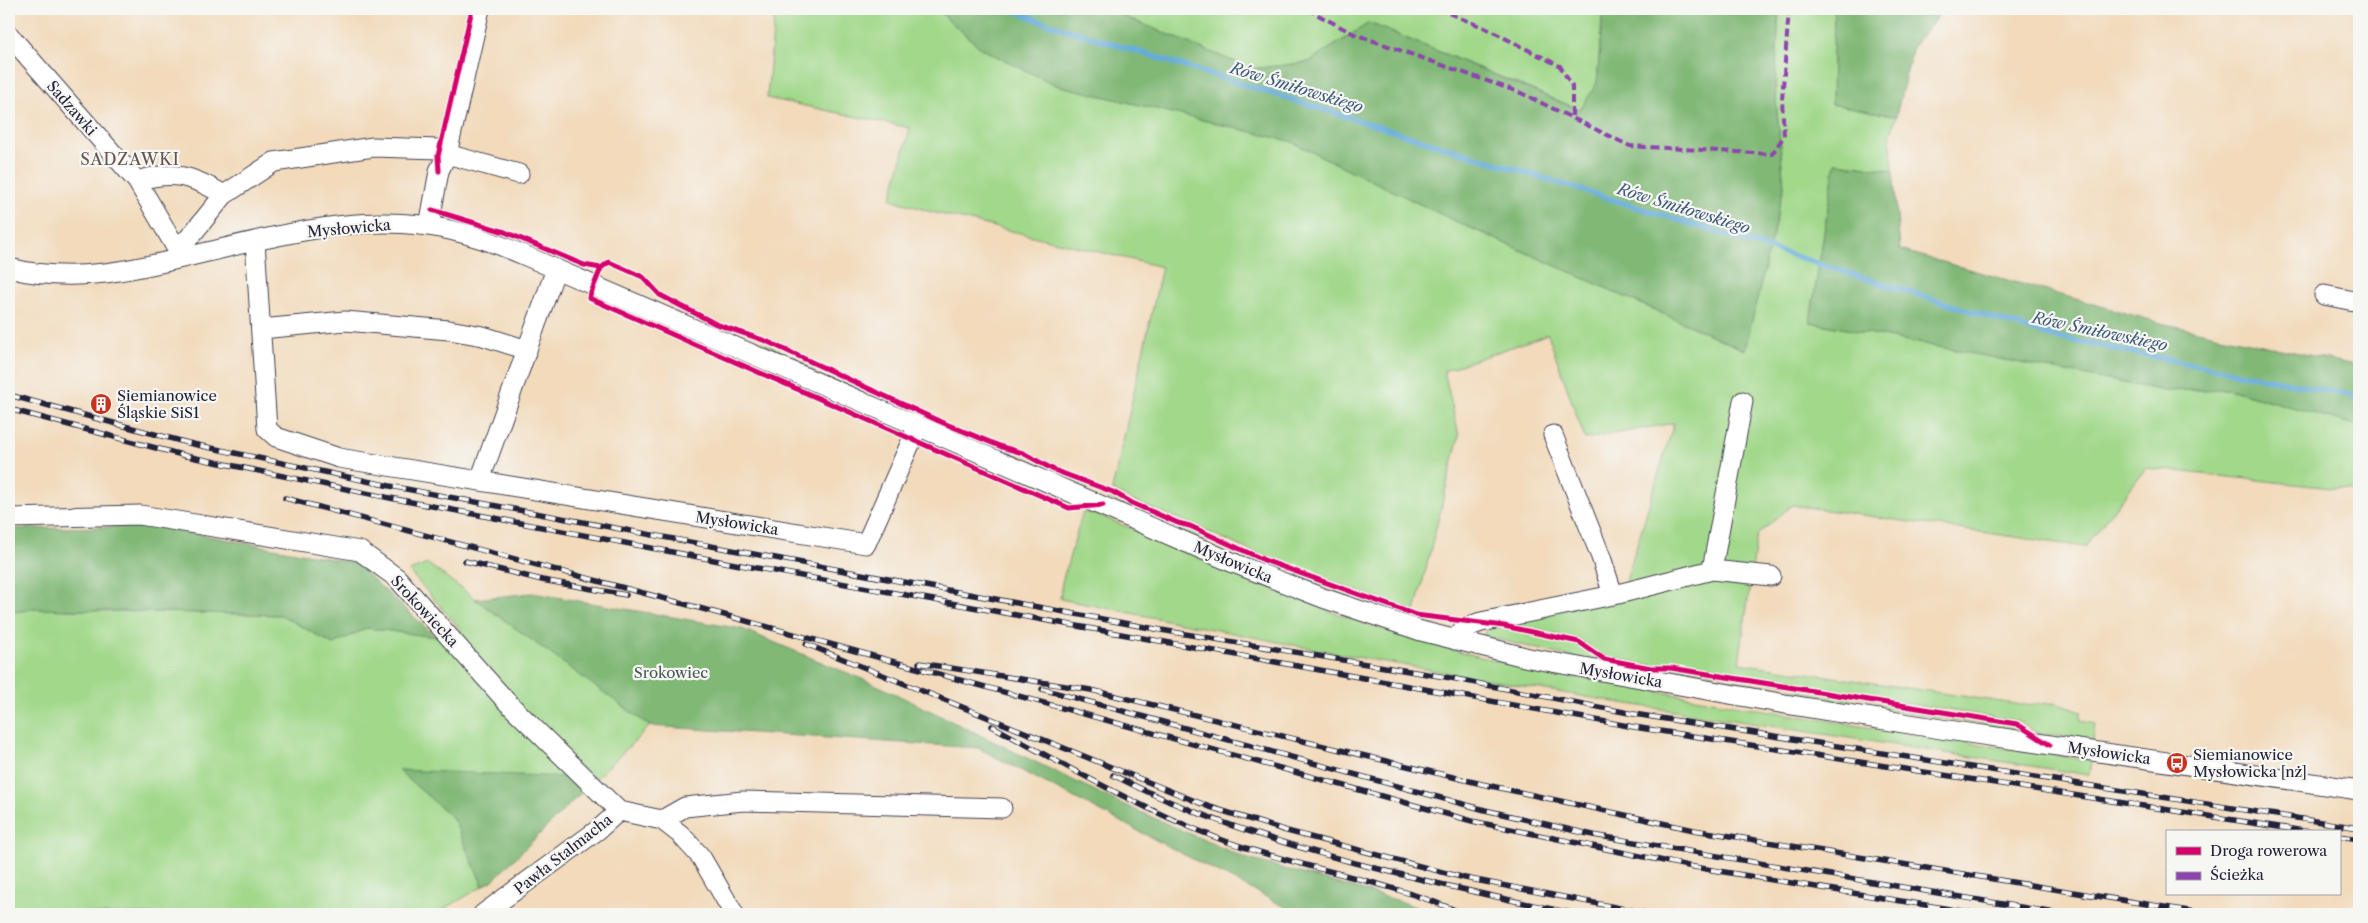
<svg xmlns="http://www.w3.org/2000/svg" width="2368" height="923" font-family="'Libre Caslon Text',serif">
  <rect width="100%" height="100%" fill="#f6f6f2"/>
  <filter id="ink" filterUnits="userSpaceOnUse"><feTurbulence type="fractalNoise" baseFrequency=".02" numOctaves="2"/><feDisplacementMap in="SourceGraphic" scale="10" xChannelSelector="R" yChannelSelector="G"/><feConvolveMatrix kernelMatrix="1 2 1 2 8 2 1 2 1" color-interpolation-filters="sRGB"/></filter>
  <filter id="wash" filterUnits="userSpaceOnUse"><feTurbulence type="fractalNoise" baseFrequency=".0096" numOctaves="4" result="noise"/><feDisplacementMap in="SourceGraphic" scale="20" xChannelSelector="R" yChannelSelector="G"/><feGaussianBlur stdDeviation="1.12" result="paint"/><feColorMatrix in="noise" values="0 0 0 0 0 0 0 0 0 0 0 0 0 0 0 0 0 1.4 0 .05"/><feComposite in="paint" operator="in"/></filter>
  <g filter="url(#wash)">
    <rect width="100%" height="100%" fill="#f2dabb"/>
    <path fill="#a1d88a" stroke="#627d62" d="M775,9H936L982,49L1056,85L1290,141L1453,220L1744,350L1784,187L1775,89L1779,9H1834L1832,104L1896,116L1890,137L1893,170L1835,163L1810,322L2165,391L2228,389L2359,426V491L2146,468L2085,547L1792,505L1757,535L1739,663L2022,705L2053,703L2081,711V721L2095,724L2093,741L2037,733L2017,721L1672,666L1648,665L1610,658L1599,654L1580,640L1510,624L1624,587L1674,423L1585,439L1548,334L1444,371L1459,436L1415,612L1262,556L1198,527L1131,500L1112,490L1162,267L928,211L891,199L910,128L767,98Z
      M1106,9H1603L1597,83L1581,110L1369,23L1309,62L1252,69Z
      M676,305L717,327L769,345L818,369L816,371L677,311Z
      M833,376L851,381L890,400L887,402L832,378Z
      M904,408L1002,450L1032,460L1053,472L1050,473Z
      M1064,477L1110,493L1130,505L1197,531L1260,561L1274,564L1347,593L1367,598L1413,617L1450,620L1447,623C1420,627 1388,611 1363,602C1261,566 1163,522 1064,479Z
      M1083,512L1099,515C1205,560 1310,609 1421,641C1505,666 1592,680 1678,695C1815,720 1953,741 2091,760L2089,775L1615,702L1334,653L1060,599L1062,582Z
      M428,564L650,726L584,790L398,770L453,818L483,886L436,914H9V613L33,609L281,615L333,644L367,628L436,637L462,631L409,571Z
      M1499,627L1577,644L1601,660L1651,670H1671L2011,725L2025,731L1708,682L1563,655L1484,636L1485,630Z"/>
    <path fill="#80b876" stroke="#516d58" d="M936,9H992L998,14L1015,9H1106L1252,69L1309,62L1369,23L1580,110L1597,83L1603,9H1779L1775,89L1784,187L1745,350L1453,220L1290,141L1056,85L982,49Z
      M1834,9H1944L1913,46L1896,116L1832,104Z
      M1835,163L1893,170L1900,250L2165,324L2359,366V426L2228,389L2165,391L1810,322Z
      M154,526L355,563L436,637L367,628L333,644L281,615L33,609L9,613V529Z
      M532,593L742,629L881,687L1122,804L1245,858L1400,901L1433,914H1299L978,748L650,726L475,599Z
      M398,770L566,777L584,790L492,881L483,886L453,818Z"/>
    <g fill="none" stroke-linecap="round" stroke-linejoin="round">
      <path stroke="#65acdb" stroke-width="5.5" d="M1010,9L1046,23L2054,337L2359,397"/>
    </g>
  </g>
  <g filter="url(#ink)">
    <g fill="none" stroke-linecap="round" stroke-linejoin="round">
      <g stroke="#413e4e" stroke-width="21">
        <path id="minor" d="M9,35L137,181L181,256
          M447,154L519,174
          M137,181C173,170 193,176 224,195
          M429,226L439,171L447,154L480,9
          M255,241L267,429L276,437L339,458L866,544L918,426
          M176,246L188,239L224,195L274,162L373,147L439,149
          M9,268C75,285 135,269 199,254C281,235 366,211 450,230C476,236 501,245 526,256L1236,564L1323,598L1421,631L1529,658L1785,704L1941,729L2359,790
          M2324,295L2359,302
          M261,329L345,321L449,330L483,336L527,350
          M1553,435L1601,557L1613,595
          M480,480L556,269
          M9,518L140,515L360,551L397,578L506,701L619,811L662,820L680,834L701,857L734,914
          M1712,570L1743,401
          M1455,640L1464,628L1481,622L1618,594L1712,570L1771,576
          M662,820L685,807L743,801L1002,808
          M483,914L599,829L619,811"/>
      </g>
      <use href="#minor" stroke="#fff" stroke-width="19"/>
      <g stroke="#22223b" stroke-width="5.5">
        <path id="rail" d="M9,395L188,443L390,486L1161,630L1451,678L1634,714L2359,828
          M9,409L186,456L390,498L735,564L1634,727L2311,832
          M285,498L681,603L1472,821L1688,866L1980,914
          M465,561L542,580L626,595
          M806,644L1210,807L1287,831L1465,878L1651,914
          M919,663L1091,690L1482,784L1694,830L2207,914
          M1042,689L1485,810L1593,835L2062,914
          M992,726C1066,766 1139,808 1217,838C1297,868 1385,879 1464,914
          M1113,775C1190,815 1271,840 1355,863C1429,882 1502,899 1577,914
          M2339,836L2359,839"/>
      </g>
      <use href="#rail" stroke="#f6f6f2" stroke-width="4" stroke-dasharray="11" stroke-linecap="butt"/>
      <path stroke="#8e44ad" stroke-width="4" stroke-dasharray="8 4" stroke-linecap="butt" d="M1307,9L1354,34L1521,93L1630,146L1772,154L1784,136L1782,100L1789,9
        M1438,9L1485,28L1560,66L1572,86V117"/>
      <g stroke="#f6f6f2" stroke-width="8">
        <path id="cycleway" d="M439,171L438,156L472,9
          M432,210L505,232L584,265L601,268
          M1103,505L1069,508L589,298L601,268L609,262L643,277L660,295L716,324L766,341L941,422L1002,447L1023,453L1054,470L1113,492L1132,503L1178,523L1190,526L1264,560L1416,615L1504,626L1579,642L1604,659L1651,668H1671L2017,724L2050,745"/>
      </g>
      <use href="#cycleway" stroke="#d6006c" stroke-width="5"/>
    </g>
  </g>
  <defs>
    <g id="building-disc" transform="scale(1.125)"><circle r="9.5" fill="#c8321e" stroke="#f6f6f2"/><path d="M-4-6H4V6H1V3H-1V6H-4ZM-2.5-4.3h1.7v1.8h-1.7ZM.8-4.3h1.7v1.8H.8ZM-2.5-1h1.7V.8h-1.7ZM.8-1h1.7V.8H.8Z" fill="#fff"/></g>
    <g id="bus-disc" transform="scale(1.125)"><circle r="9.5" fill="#c8321e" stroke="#f6f6f2"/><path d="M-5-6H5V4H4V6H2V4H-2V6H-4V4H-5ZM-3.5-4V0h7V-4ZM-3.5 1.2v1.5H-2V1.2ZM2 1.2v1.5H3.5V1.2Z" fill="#fff"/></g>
  </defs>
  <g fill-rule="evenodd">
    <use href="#building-disc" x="101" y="404"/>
    <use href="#bus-disc" x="2177" y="763"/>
  </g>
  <g text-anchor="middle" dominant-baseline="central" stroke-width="4.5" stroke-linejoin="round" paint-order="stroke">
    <g font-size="15" fill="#22223b" stroke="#f6f6f2">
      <text transform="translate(72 108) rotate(49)">Sadzawki</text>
      <text transform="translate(349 228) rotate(-5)">Mysłowicka</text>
      <text transform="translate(737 523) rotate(9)">Mysłowicka</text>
      <text transform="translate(1233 562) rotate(23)">Mysłowicka</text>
      <text transform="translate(425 611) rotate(47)">Srokowiecka</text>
      <text transform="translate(1621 675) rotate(10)">Mysłowicka</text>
      <text transform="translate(2109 753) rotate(8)">Mysłowicka</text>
      <text transform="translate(563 854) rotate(-38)">Pawła Stalmacha</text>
    </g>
    <g font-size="15" fill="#22223b" stroke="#f6f6f2" text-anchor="start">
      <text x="117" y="395">Siemianowice<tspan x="117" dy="17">Śląskie SiS1</tspan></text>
      <text x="2193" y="754">Siemianowice<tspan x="2193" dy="17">Mysłowicka [nż]</tspan></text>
    </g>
    <g font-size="15" fill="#485953" stroke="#f6f6f2">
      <text x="671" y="672">Srokowiec</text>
    </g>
    <g font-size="16" font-style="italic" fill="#3d597b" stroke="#f6f6f2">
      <text transform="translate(1297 87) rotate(17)">Rów Śmiłowskiego</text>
      <text transform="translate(1684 208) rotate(17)">Rów Śmiłowskiego</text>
      <text transform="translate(2100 331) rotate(12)">Rów Śmiłowskiego</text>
    </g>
    <g font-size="16" letter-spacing="1" fill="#665250" stroke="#f6f6f2">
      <text x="130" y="159">SADZAWKI</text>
    </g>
  </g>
  <rect width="2368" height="923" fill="none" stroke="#f6f6f2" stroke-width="30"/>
  <rect x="2166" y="830" width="175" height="65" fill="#f6f6f2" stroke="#a1a1a9"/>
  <rect x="2176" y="847" width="25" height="8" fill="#d6006c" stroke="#a1a1a9"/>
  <text x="2210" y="856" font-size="15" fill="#22223b">Droga rowerowa</text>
  <rect x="2176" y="872" width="25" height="8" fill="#8e44ad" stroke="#a1a1a9"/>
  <text x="2210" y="880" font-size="15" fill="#22223b">Ścieżka</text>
</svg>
